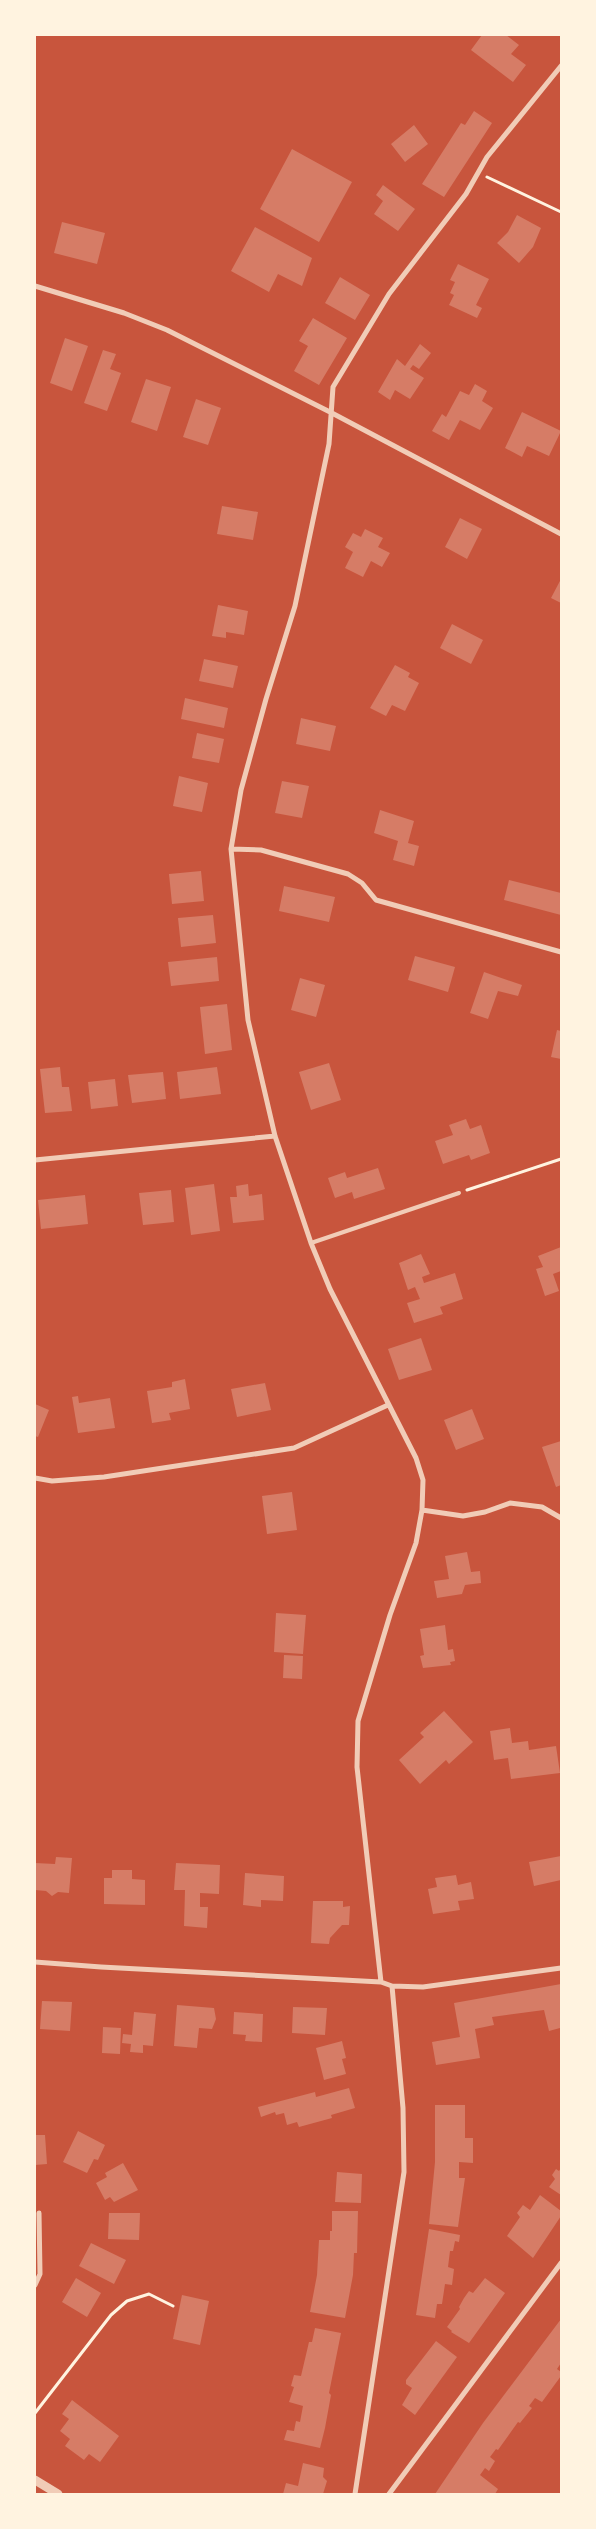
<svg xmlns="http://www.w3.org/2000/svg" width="596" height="2529" font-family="'Crimson Pro',serif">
  <rect width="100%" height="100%" fill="#c8553d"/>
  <path fill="#d67c66" d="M482,35H506L519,45L511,54L526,65L513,82L471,50Z
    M474,111L492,123L444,197L422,184L461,123L465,125Z
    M414,125L428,144L405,162L391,144Z
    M292,149L352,182L319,242L260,209Z
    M383,185L415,209L398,231L374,214L383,201L376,195Z
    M517,215L541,228L533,247L519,263L497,243L508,232Z
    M62,222L105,233L97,264L54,253Z
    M255,227L312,258L302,286L278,274L269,292L231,271Z
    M458,264L489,279L476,305L482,308L477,318L449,305L454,295L450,293L455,282L450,280Z
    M340,277L370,295L355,320L325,303Z
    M313,318L347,338L319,385L294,371L308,346L299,341Z
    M65,338L88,346L72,391L50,383Z
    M420,344L431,353L419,369L413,365L410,369L424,378L410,399L395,390L390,400L378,392L397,359L405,366Z
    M103,350L116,354L110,369L121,373L107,411L84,403Z
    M146,379L171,387L157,431L131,422Z
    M475,384L487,391L482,401L493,408L480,430L460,420L449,440L432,431L442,414L446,417L460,391L469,395Z
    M196,399L221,408L208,445L183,437Z
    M522,412L561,431L549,456L527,446L522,457L505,448Z
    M222,506L258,512L253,540L217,534Z
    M460,518L482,529L467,559L445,547Z
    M365,529L383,538L378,547L390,553L382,567L371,561L363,577L345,568L353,552L345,547L353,533L361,537Z
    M561,579V603L551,598Z
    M218,605L248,611L244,635L226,632V638L212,636Z
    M452,624L483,640L471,664L440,648Z
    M204,659L238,666L233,688L199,681Z
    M395,665L410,673L408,677L419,683L405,711L392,705L386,716L370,708Z
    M185,698L228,708L224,728L181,719Z
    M301,718L336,726L330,751L296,744Z
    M197,733L224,739L219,763L192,758Z
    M179,776L208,783L202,812L173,806Z
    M282,781L309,786L302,818L275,813Z
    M380,810L414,821L408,843L419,846L414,866L393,860L398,841L374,833Z
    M201,871L204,901L172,904L169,874Z
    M509,880L561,893V915L504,900Z
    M284,886L335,897L329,922L279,911Z
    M213,915L216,943L181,947L178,918Z
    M415,956L455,967L448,992L408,980Z
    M217,957L219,981L171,986L168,962Z
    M484,972L522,985L518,996L498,991L488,1019L470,1013Z
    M300,978L325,985L316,1017L291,1010Z
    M227,1004L232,1050L205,1054L200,1007Z
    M557,1030L561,1031V1059L551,1057Z
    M329,1063L341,1100L311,1110L299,1072Z
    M60,1067L62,1087H69L72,1111L45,1113L40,1069Z
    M217,1067L221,1094L180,1099L177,1072Z
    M163,1072L166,1099L132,1103L128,1075Z
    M115,1079L118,1106L91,1109L88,1082Z
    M466,1119L470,1129L481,1125L490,1153L471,1160L469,1155L443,1164L435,1141L453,1135L449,1125Z
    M378,1168L385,1189L354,1199L352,1192L335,1198L328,1178L345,1172L347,1178Z
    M214,1184L220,1231L191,1235L185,1188Z
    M248,1184L249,1196L262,1194L264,1220L233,1223L230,1197H237L236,1186Z
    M171,1190L174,1222L143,1225L139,1193Z
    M85,1195L88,1224L41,1229L38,1200Z
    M561,1247V1271L553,1274L559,1291L545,1296L536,1269L543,1267L538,1256Z
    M421,1254L430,1274L422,1277L424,1283L455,1273L463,1299L440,1307L443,1314L414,1323L407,1303L420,1299L415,1287L408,1290L399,1263Z
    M421,1338L432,1370L399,1380L388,1349Z
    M185,1379L190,1409L169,1413L171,1420L152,1423L147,1391L172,1387V1382Z
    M265,1383L271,1410L237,1417L231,1389Z
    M78,1396L79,1403L110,1398L115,1428L78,1433L72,1397Z
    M35,1404L49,1410L38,1437L35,1436Z
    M472,1409L484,1439L456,1450L444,1420Z
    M561,1441V1485L556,1487L542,1447Z
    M292,1492L297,1530L267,1534L262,1496Z
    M467,1552L471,1572L480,1571L481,1583L465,1585L462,1594L437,1598L434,1581L449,1579L445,1556Z
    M276,1613L306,1615L303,1654L274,1652Z
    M445,1625L448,1650L453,1649L455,1661L450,1662L451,1665L423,1668L420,1656L424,1655L420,1629Z
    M284,1655L303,1656L302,1679L283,1678Z
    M444,1711L473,1742L449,1764L446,1760L420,1784L399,1760L424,1737L420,1733Z
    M510,1728L512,1743L528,1741L529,1750L556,1746L560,1773L511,1779L508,1758L494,1760L490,1731Z
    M561,1856V1880L534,1886L529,1862Z
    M56,1857L72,1858L69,1893L58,1892L52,1896L46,1891L35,1890V1863L55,1864Z
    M176,1863L220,1865L219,1894L200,1893V1907H208L207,1928L184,1926L185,1890H174Z
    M112,1870H132V1879L145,1880V1905L104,1904V1878H112Z
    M245,1873L284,1876L283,1901L261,1900V1907L243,1905Z
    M456,1875L458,1885L471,1882L474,1899L458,1901L460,1910L433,1914L428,1889L437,1887L435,1878Z
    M313,1901H343V1907L350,1906L349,1925H342L330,1938L329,1944L311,1943Z
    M561,1984L560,2028L549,2031L544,2010L492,2017L494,2025L475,2029L480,2058L436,2065L432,2042L460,2037L454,2003Z
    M42,2001L72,2002L70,2031L40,2029Z
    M177,2005L214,2008L216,2019L212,2029L199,2028L197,2048L174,2046Z
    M293,2007L327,2008L325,2035L292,2033Z
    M134,2012L156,2014L153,2046L143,2045V2053L130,2052L131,2044L122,2043L123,2034L132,2035Z
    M234,2012L263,2014L262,2042L245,2041L246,2035L233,2034Z
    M103,2027L121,2028L120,2054L102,2053Z
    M342,2041L346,2058L342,2059L346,2074L324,2080L316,2048Z
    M349,2088L355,2108L331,2115L332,2118L299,2127L297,2122L287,2125L284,2113L276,2115L275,2112L261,2117L258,2107L315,2092L316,2097Z
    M435,2105H465V2138H473V2163L459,2162V2178H465L458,2227L429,2224L435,2162Z
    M78,2131L105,2145L98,2160L94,2159L87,2173L63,2162Z
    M35,2135H45L47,2164L35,2165Z
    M123,2163L138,2190L114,2202L110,2197L105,2200L96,2183L107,2177L105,2173Z
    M561,2168V2195L549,2187L555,2179L552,2175L556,2169L559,2171Z
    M337,2172L362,2174L361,2203L335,2202Z
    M540,2195L561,2211V2216L533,2258L507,2236L520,2217L517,2213L523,2205L530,2210Z
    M332,2211H358L357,2253H354L353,2275L345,2318L310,2312L317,2275L319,2240H330V2231H332Z
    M109,2213H140L139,2240L108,2239Z
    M429,2229L460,2235L459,2242L455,2241L453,2251H450L448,2267L454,2269L452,2285L445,2284L442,2304H437L435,2318L416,2315Z
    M91,2243L126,2260L114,2284L79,2266Z
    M76,2278L101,2293L87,2317L62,2302Z
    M485,2278L505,2293L469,2343L451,2332L452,2331L447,2327L460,2309L459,2307L464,2298L469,2291L473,2293Z
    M182,2295L209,2301L200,2345L173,2339Z
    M561,2319V2363L557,2369L561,2372V2376L542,2402L535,2398L529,2406L532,2408L520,2423L518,2422L498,2450L496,2449L490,2457L495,2461L489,2471L485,2468L480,2475L498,2489L495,2494H435L483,2423Z
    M315,2328L341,2333L329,2393L331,2395L325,2428L320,2448L284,2440L287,2430L294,2431L296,2421L300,2422L303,2406L289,2402L294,2387L291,2386L294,2375L301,2376L309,2342H312Z
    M436,2341L457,2357L415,2415L402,2405L412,2388L406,2384V2380Z
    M72,2400L119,2436L100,2462L89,2454L84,2460L65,2446L70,2439L60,2431L69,2419L62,2414Z
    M303,2463L324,2468L323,2477L327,2481L323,2494H283L286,2483L298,2486Z"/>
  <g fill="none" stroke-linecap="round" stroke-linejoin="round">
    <path stroke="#fff3e0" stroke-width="3" d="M487,177L561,212
      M467,1190L561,1159
      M35,2413L111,2315L127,2301L149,2294L173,2306"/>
    <path stroke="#f1ccb7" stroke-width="4" d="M311,1243L459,1193"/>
    <path stroke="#f1ccb7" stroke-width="5" d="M35,286L124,313L167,330L330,412L561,534
      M231,849L261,850L348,874L362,883L376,900L561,952
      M35,1160L275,1136
      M35,1478L52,1481L104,1477L294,1448L388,1405
      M422,1510L463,1516L485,1512L510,1503L542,1507L561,1518
      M35,1962L101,1967L381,1982L392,1986L423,1987L561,1968
      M381,1982L357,1767L358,1721L390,1615L416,1543L422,1510L423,1480L416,1458L330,1289L311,1243L275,1136L248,1020L231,849L241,790L266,699L295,606L329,444L333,387L389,294L466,194L487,157L561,66
      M35,2285L40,2274L39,2213
      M355,2494L404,2172L403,2108L392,1986
      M389,2494L561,2263"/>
    <path stroke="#f1ccb7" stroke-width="9" d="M35,2480L58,2494"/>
  </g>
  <rect width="596" height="2529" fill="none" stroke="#fff3e0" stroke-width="72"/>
</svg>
